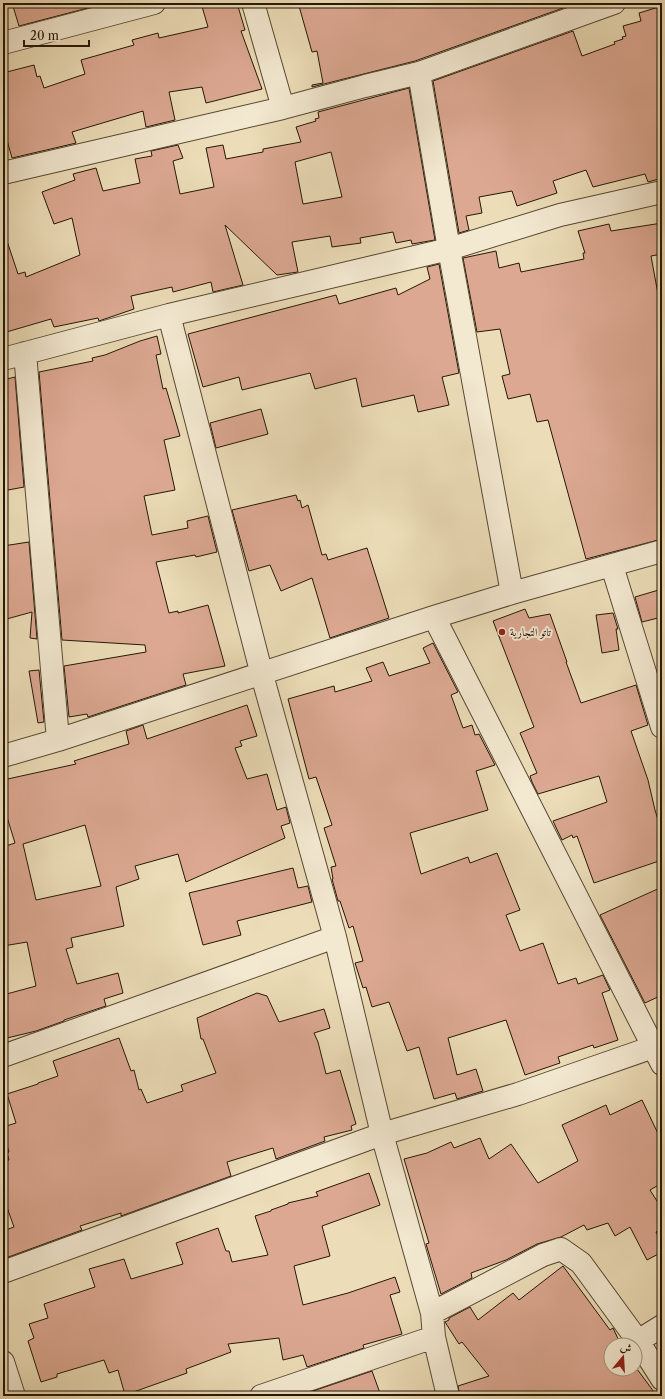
<svg xmlns="http://www.w3.org/2000/svg" width="665" height="1399" font-family="'Libre Caslon Text',Amiri,serif">
  <rect width="100%" height="100%" fill="#ecddb8"/>
  <filter id="stains"><feTurbulence type="fractalNoise" baseFrequency=".005" numOctaves="4"/><feColorMatrix values="0 0 0 0 .2 0 0 0 0 .09 0 0 0 0 .02 0 0 0 .5 -.17"/></filter>
  <radialGradient id="worn" r=".72"><stop offset=".6" stop-color="#630" stop-opacity="0"/><stop offset="1" stop-color="#630" stop-opacity=".3"/></radialGradient>
  <path fill="#dca892" stroke="#251705" fill-rule="evenodd" d="M12,3H99V5L19,26Z
    M201,3H237L245,30L241,31L262,89L206,103L202,87L169,92L175,120L146,127L143,111L72,132L76,143L72,144L12,158L3,126V73L34,65L37,77L40,76L44,88L85,74L81,60L134,45L132,40L158,33L159,38L208,27Z
    M310,3H561L563,8L415,61L312,87V85L323,83L317,51L312,52L299,6Z
    M662,6V178L648,182L645,174L593,187L586,170L553,181L557,193L517,206L512,191L479,197L482,213L466,216L469,230L459,233L433,81L573,31L582,56L615,44L614,42L623,39L622,37L626,36L623,26L641,21L639,13Z
    M409,88L435,240L412,244L411,240L396,243L393,232L360,238L361,243L332,247L330,236L292,242L298,272L277,275L225,225L243,285L213,292L211,282L173,292L172,287L131,296L134,309L99,321L98,318L54,327L51,319L3,333V238H6L18,274L25,272L26,277L80,255L72,218L54,224L42,192L75,180L73,174L96,168L103,191L140,183L135,159L152,156L151,151L178,145L183,158L173,161L180,194L214,187L206,148L223,145L226,159L263,152V149L301,142L296,127L316,121L315,119L319,118L318,112ZM331,152L342,197L303,204L295,162Z
    M662,223V254L651,256L658,294L662,293V539L586,559L548,420L537,422L530,394L508,399L502,376L510,374L500,329L477,332L463,258L496,251L499,268L519,263L521,272L584,259L583,253H585L578,231L609,224L611,231Z
    M439,264L459,373L442,377L449,405L418,412L414,395L362,407L356,378L315,389L310,373L242,390L239,377L203,387L188,334L336,295L339,304L396,288L398,295L430,279L427,267Z
    M157,336L161,354L156,355L163,389L166,388L180,436L164,440L175,490L144,496L152,535L188,528L187,521L208,516L217,552L196,557L195,555L156,562L169,613L178,611V613L208,605L225,666L183,674L186,685L88,717L87,714L69,717L64,666L146,652L145,645L62,640L39,372L93,361L92,358L105,355L140,341Z
    M15,377L24,487L3,491V380Z
    M261,409L268,434L216,448L210,423Z
    M296,495L298,501L300,500L302,508L308,505L322,555L326,554L328,560L367,548L389,618L330,638L312,578L281,591L270,565L249,571L232,510Z
    M29,542L37,639L30,638L32,612L3,620V546Z
    M662,589V617L642,622L635,597Z
    M525,609L529,618L550,614L567,662H566L581,703L636,685L648,725L631,731L648,780L655,810L662,833V860L594,883L577,836L573,838L572,835L562,840L553,821L607,802L599,776L538,794L532,782L530,776L537,773L520,733L534,727L493,621Z
    M613,613L618,629H616L619,650L602,653L596,615Z
    M433,643L458,692L451,695L463,728L472,725L475,735L479,734L495,765L476,771L488,810L410,833L421,874L468,857L470,863L497,853L520,910L506,915L520,951L543,943L558,984L576,978L578,984L603,975L610,990L602,993L618,1040L594,1048L593,1045L558,1057L560,1063L525,1075L506,1020L448,1038L457,1075L476,1069L483,1091L457,1099L455,1093L434,1099L419,1047L407,1051L389,1002L372,1007L366,987L363,988L355,963L363,961L353,926L349,928L340,901H338L332,879H333L331,867L336,866L324,828L332,825L316,777L309,779L288,699L334,686L335,692L372,681L366,668L383,662L389,676L430,663L423,648Z
    M39,670L44,722L38,723L29,671Z
    M247,705L257,736L240,741L242,746L235,748L247,779L267,774L277,810L286,807L290,823L281,826L285,838L186,882L178,854L135,866L139,879L116,887L124,926L71,938L73,947L66,949L77,984L118,973L123,993L104,999L106,1006L64,1020V1021L36,1031L3,1039V995L36,986L27,942L3,946V847L15,843L3,804V780L76,764L74,761L129,744L126,731L143,725L147,739ZM85,825L101,886L36,900L23,844Z
    M293,868L298,888L308,886L312,902L237,921L241,935L203,945L189,893Z
    M662,887V995L645,1003L600,915Z
    M257,993L267,996L279,1022L324,1009L330,1028L314,1033L318,1042L326,1074L340,1070L356,1124L351,1126L352,1130L324,1137L325,1141L276,1159L273,1148L227,1162L231,1176L121,1216V1213L80,1226L82,1230L3,1259V1231L14,1227L3,1196V1162L9,1160L7,1153L9,1152L3,1133V1127L16,1123L7,1094L38,1084V1083L58,1076L53,1061L119,1038L131,1071L134,1070L139,1090L141,1089L147,1103L183,1091L181,1085L216,1073L203,1039H201L197,1018Z
    M642,1100L662,1142V1183L650,1190L662,1209V1228L656,1232L662,1244V1252L647,1260L630,1227L615,1236L608,1223L587,1230L584,1225L561,1237L537,1244L506,1260L471,1273L472,1278L441,1294L426,1244L429,1243L404,1159L427,1153L451,1142L454,1148L480,1138L489,1159L511,1144L538,1183L578,1161L562,1125L606,1105L610,1115Z
    M369,1173L380,1205L322,1226L330,1256L294,1266L303,1305L348,1293L395,1277L400,1292L390,1295L402,1334L363,1345L364,1348L307,1367L303,1355L283,1360L279,1338L228,1344L231,1352L186,1369L187,1373L125,1395L118,1370L109,1373L104,1360L57,1374V1377L41,1382L28,1341L34,1338L29,1324L48,1318L44,1304L95,1287L89,1269L124,1259L131,1279L183,1264L176,1243L218,1228L226,1251H229L232,1262L268,1255L255,1216L271,1211V1210L288,1204V1203L318,1196L316,1192Z
    M563,1266L610,1330L613,1328L621,1345H611V1369H633L634,1371L637,1369L657,1396H460L458,1386L489,1376L462,1342L459,1344L445,1322L449,1320V1318L470,1307L478,1320L513,1293L519,1300Z
    M372,1371L381,1396H315L313,1391Z"/>
  <g fill="none" stroke-linecap="round" stroke-linejoin="round">
    <g stroke="#574832" stroke-width="24">
      <path id="minor" d="M253,3L283,108
        M3,43L154,3
        M419,73L449,249L512,593
        M3,173L283,108L365,86L419,73L614,3
        M169,315L262,675L335,937L382,1134L432,1313L434,1337L448,1396
        M25,353L58,740
        M3,359L169,315L449,249L560,215L662,192
        M612,566L662,727
        M434,617L662,1064
        M3,756L58,740L434,617L512,593L662,551
        M3,1056L335,937
        M3,1272L382,1134L518,1094L662,1044
        M432,1313L543,1255L561,1249L581,1263L638,1341L662,1379
        M638,1341L662,1326
        M261,1396L434,1337"/>
    </g>
    <g stroke="#574832" stroke-width="24">
      <path id="tertiary" d="M3,1362L14,1396"/>
    </g>
    <use href="#minor" stroke="#f3e9d1" stroke-width="22"/>
    <use href="#tertiary" stroke="#f3e9d1" stroke-width="22"/>
  </g>
  <circle fill="#8f2418" stroke="#f3e9d1" stroke-width="1.5" cx="502" cy="632" r="4"/>
  <g text-anchor="middle" dominant-baseline="central" stroke-width="4" stroke-linejoin="round" paint-order="stroke">
    <g font-size="11" fill="#251705" stroke="#f3e9d1" text-anchor="start">
      <text x="510" y="632">تاتو التجارية</text>
    </g>
  </g>
  <rect width="665" height="1399" fill="none" stroke="#ecddb8" stroke-width="16"/>
  <rect x="4" y="4" width="657" height="1391" fill="none" stroke="#251705" stroke-width="2"/>
  <rect x="8" y="8" width="649" height="1383" fill="none" stroke="#251705"/>
  <g transform="translate(623 1357) rotate(18)"><circle r="19" fill="#f3e9d1" stroke="#a1957f"/>
  <path d="M0-3L7 15L0 10L-7 15Z" fill="#8f2418"/>
  <text y="-6" font-size="11" font-weight="bold" text-anchor="middle" fill="#251705">ش</text>
  </g>
  <path d="M24 40v6h65v-6" fill="none" stroke="#251705" stroke-width="2"/>
  <text x="30" y="40" font-size="12" fill="#251705" stroke="#f3e9d1" stroke-width="3" paint-order="stroke">20 m</text>
  <rect width="100%" height="100%" filter="url(#stains)"/>
  <rect width="100%" height="100%" fill="url(#worn)"/>
</svg>
